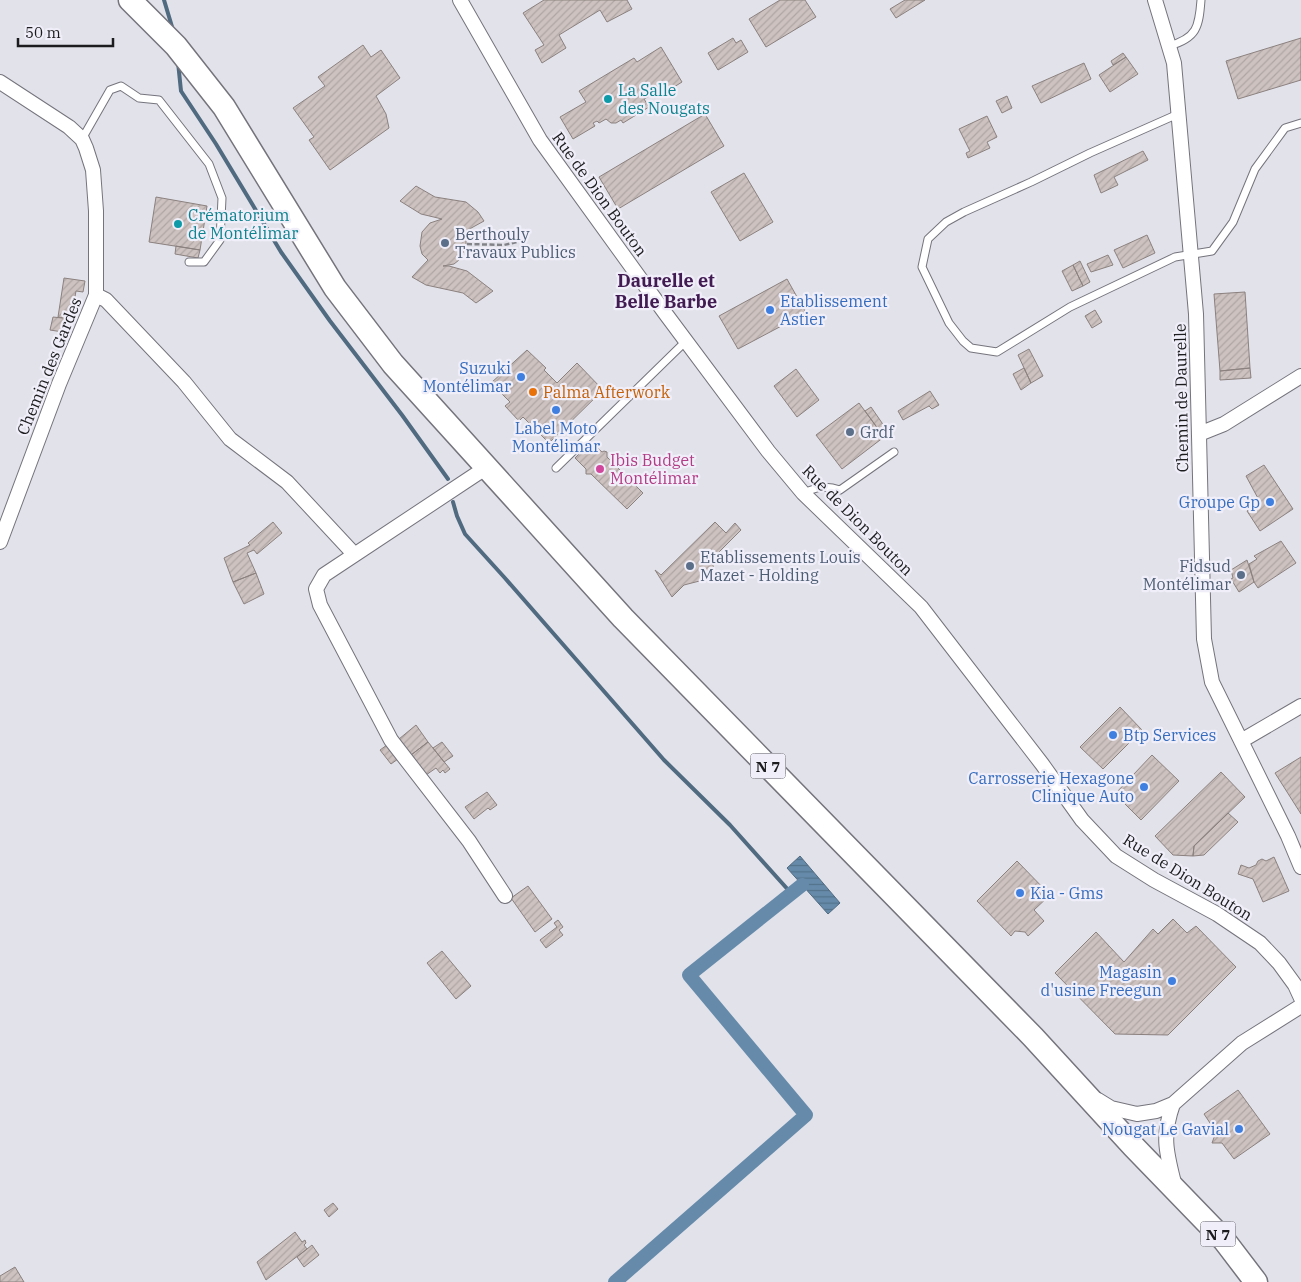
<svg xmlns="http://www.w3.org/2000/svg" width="1301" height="1282" font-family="'IBM Plex Serif',serif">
  <defs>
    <pattern id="water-rules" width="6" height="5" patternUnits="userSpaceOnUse" patternTransform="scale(1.25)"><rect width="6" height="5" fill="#668baa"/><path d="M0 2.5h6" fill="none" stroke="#53718a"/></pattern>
    <pattern id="building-hatch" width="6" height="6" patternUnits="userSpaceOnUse" patternTransform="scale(1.25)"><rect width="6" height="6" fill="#cdc2bf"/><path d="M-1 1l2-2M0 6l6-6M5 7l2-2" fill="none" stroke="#afa6a4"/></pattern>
  </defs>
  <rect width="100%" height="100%" fill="#e2e2eb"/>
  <path fill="url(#water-rules)" stroke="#506a80" d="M800,856L840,903L828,914L787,868Z"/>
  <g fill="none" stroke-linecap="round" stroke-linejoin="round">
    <path stroke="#506a80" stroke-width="4" d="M164,0L173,30
      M178,62L181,91L216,144L281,252L330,321L402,415L448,479
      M453,502L457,516L465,534L504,577L664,760L730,825L791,893"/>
    <path stroke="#668baa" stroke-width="14" d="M615,1282L806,1115L689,975L802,885"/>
  </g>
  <path fill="url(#building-hatch)" stroke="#8b817f" d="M544,0H627L632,9L607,22L600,10L559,35L566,48L542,63L535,50L544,45L523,13Z
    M780,0H805L816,17L766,47L749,19Z
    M905,0H925L896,18L890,9Z
    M733,38L736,43L741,40L748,52L718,70L708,53Z
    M1301,38V80L1238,99L1226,61Z
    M363,45L371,57L381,50L400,78L376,96L386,114L389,128L330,170L309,140L314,137L293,108L325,86L318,77Z
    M661,47L682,82L658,97L655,93L644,99L649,107L623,123L621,120L616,123H611L606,119L599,123L597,121L593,123L595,126L573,139L560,117L586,102L579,91L634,58L637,62Z
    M1123,53L1126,57L1113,65L1111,61Z
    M1126,57L1138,74L1110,92L1099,75Z
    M1084,63L1091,79L1041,103L1032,86Z
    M1007,96L1012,108L1002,113L996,101Z
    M705,114L724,146L618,209L599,177Z
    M987,116L997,137L987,142L990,148L968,158L966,153L970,151L959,129Z
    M1143,151L1148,160L1114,177L1118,185L1101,193L1094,175Z
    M744,173L773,222L740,241L711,192Z
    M416,186L435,197L466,202L478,212L484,221L464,232L466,237V247L459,260L454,264L443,266H449L467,271L493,291L476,303L463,293L426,285L412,277L428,260L422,254L420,246L422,232L430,223L442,219L421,214L400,201Z
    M156,197L207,206L200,250L149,242Z
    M1147,235L1155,253L1123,268L1114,250Z
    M176,246L200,250L198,258L175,254Z
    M1108,255L1113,265L1091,272L1087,264Z
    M1080,261L1090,282L1083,286L1073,265Z
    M1073,265L1083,286L1072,291L1062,271Z
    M64,278L85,281L83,292L76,291L71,319L58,317Z
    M787,279L806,313L738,349L719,316Z
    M1245,292L1250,368L1220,371L1214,294Z
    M1095,310L1102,322L1092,328L1085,316Z
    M53,317L71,319L69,333L50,330Z
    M1029,349L1043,376L1031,383L1018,355Z
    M527,350L546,368L544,370L557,383L577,363L603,390L549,443L523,417L519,421L505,406L510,402L491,383Z
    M1024,368L1031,383L1021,390L1013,374Z
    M1250,368L1251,378L1220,380V371Z
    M796,369L819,400L797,417L774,386Z
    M930,391L939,405L932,409L929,406L903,420L898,411Z
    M859,403L884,437L842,469L816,435Z
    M871,407L889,433L884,437L865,411Z
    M591,442L602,452L604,451L607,452V457L643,493L627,509L591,474H586V469L575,458Z
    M1264,465L1293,509L1260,531L1247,511L1260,502L1246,476Z
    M273,522L282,533L257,554L254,550L247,553L256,573L233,582L224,558L250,545L248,543Z
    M715,522L726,533L735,523L741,530L712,559L715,577L684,585L672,597L655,570L661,575Z
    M1281,541L1296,563L1258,588L1254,582L1249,564L1257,559L1254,556Z
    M1247,560L1254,582L1239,592L1231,579L1233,578L1231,570Z
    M256,573L264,594L244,604L233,582Z
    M1120,707L1142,730L1103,769L1080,747Z
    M416,725L428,742L411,755L399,739Z
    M428,742L450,769L445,773L443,770L440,773L436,768L426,775L411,755Z
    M442,742L453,756L444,762L433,748Z
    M387,745L398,759L391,764L380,750Z
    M1152,755L1179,781L1141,820L1115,794Z
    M1301,757V814L1275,773Z
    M1221,772L1245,797L1194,846L1193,856L1173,855L1155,836Z
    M487,792L497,805L490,810L488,808L474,819L465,807Z
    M1228,813L1238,822L1204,855L1193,856L1194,846Z
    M1274,857L1289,891L1263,902L1253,879L1238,874L1241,865L1249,868L1256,865L1258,861L1262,859L1266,861Z
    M1017,861L1050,895L1034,910L1044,921L1028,936L1025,932L1015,931L1011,936L977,901Z
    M528,886L552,919L535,932L511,898Z
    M1173,919L1187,933L1196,926L1236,967L1168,1035L1115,1034L1055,973L1096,932L1124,962L1153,929L1158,934Z
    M558,920L563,927L559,930L563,935L546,948L540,940L557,927L554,923Z
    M442,951L471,986L456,999L427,963Z
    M1238,1090L1270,1134L1234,1159L1222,1143H1212L1216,1132L1204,1114Z
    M333,1203L338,1209L329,1217L324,1210Z
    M295,1232L302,1242L305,1240L306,1243L304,1245L307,1249L266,1280L257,1262Z
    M312,1245L319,1255L304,1267L297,1257Z
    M15,1267L24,1282H0V1276Z"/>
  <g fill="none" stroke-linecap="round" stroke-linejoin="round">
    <g stroke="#75747d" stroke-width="9">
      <path id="service" d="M1169,46C1197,38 1199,27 1201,0
        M1178,114L1090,153L1031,182L964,212L946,222L928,239L922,267L949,323L963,341L971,348L997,352L1070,307L1175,257L1212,251L1233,222L1255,169L1285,128L1301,123
        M82,139L110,90L121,86L139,98L159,100L209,164L222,198L220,240L204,262H189
        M556,468L686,341
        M803,493C817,487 826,485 840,490L894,452"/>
    </g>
    <g stroke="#75747d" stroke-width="16">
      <path id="minor" d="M460,0L540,140L665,313L768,451L803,493L921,607L1042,764L1082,820L1116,856L1154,880L1217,914L1260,943L1279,963L1295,985L1301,998
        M1155,0L1174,63L1196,314L1204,639L1212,682L1288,836L1301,867
        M0,82L69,127L82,139L86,148L93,170L96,211V295L59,384L0,542
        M96,295L106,300L184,382L230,439L287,482L354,554
        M1199,434L1224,424L1301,376
        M487,467L324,575L316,589L320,605L391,740L469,841L505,896
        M1241,741L1301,706
        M1098,1100L1111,1108L1137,1114L1156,1111L1173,1104L1242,1043L1301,1006
        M1173,1104C1161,1138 1167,1154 1175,1187"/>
    </g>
    <g stroke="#75747d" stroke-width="25">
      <path id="primary" d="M130,0L176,46L224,107L335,288L393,364L623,618L1033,1037L1133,1146L1224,1240L1256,1282"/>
    </g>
    <path stroke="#828289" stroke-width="2.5" stroke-dasharray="5 2.5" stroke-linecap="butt" d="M467,244L504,245L517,242"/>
    <use href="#service" stroke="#fff" stroke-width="7"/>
    <use href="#minor" stroke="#fff" stroke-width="14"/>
    <use href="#primary" stroke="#fff" stroke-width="22"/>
  </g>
  <g fill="#0f9aa8" stroke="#f0eff9" stroke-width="2">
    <circle cx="608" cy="99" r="5"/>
    <circle cx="178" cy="224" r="5"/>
  </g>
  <g fill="#5c6f8a" stroke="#f0eff9" stroke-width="2">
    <circle cx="445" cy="243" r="5"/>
    <circle cx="850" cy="432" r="5"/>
    <circle cx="690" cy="566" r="5"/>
    <circle cx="1241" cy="575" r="5"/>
  </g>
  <g fill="#3f7fe0" stroke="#f0eff9" stroke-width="2">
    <circle cx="770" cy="310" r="5"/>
    <circle cx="521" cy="377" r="5"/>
    <circle cx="556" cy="410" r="5"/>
    <circle cx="1270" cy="502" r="5"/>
    <circle cx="1113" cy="735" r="5"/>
    <circle cx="1144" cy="787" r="5"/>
    <circle cx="1020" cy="893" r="5"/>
    <circle cx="1172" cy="981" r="5"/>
    <circle cx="1239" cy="1129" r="5"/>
  </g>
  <circle fill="#e8710a" stroke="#f0eff9" stroke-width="2" cx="533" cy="392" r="5"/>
  <circle fill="#d1479c" stroke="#f0eff9" stroke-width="2" cx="600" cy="469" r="5"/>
  <g text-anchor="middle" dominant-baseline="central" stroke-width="4.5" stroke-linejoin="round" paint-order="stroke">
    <g fill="#f0eff9" stroke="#5c5b60" stroke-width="1">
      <rect x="750.5" y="753.5" width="35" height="25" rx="4"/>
      <rect x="1200.5" y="1221.5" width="35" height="25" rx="4"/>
    </g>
    <g font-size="15" font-weight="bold" fill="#1c1c1f">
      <text x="768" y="766">N 7</text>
      <text x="1218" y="1234">N 7</text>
    </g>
    <g font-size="16" fill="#0d838f" stroke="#f0eff9" text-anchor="start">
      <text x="618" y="90">La Salle<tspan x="618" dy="18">des Nougats</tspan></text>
      <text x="188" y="215">Crématorium<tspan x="188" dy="18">de Montélimar</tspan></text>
    </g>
    <g font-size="16" fill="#1c1c1f" stroke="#f0eff9">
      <text transform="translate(600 194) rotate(54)">Rue de Dion Bouton</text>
      <text transform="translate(49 366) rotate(-68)">Chemin des Gardes</text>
      <text transform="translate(1181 398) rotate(-91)">Chemin de Daurelle</text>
      <text transform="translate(858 520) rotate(45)">Rue de Dion Bouton</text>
      <text transform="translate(1188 877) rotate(32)">Rue de Dion Bouton</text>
    </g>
    <g font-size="16" fill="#4e5e75" stroke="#f0eff9" text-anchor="start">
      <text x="455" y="234">Berthouly<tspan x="455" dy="18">Travaux Publics</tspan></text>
      <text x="860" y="432">Grdf</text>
      <text x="700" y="557">Etablissements Louis<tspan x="700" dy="18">Mazet - Holding</tspan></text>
      <text x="1231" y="566" text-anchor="end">Fidsud<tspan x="1231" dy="18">Montélimar</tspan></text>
    </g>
    <g font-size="16" fill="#366cbe" stroke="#f0eff9" text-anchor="end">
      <text x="780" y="301" text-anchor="start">Etablissement<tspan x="780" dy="18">Astier</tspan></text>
      <text x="511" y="368">Suzuki<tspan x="511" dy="18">Montélimar</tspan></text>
      <text x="556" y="428" text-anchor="middle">Label Moto<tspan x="556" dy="18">Montélimar</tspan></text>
      <text x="1260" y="502">Groupe Gp</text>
      <text x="1123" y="735" text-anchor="start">Btp Services</text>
      <text x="1134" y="778">Carrosserie Hexagone<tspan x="1134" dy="18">Clinique Auto</tspan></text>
      <text x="1030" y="893" text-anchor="start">Kia - Gms</text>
      <text x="1162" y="972">Magasin<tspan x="1162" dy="18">d'usine Freegun</tspan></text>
      <text x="1229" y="1129">Nougat Le Gavial</text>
    </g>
    <g font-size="16" fill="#c56008" stroke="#f0eff9" text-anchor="start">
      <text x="543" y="392">Palma Afterwork</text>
    </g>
    <g font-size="16" fill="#b23c85" stroke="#f0eff9" text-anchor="start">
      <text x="610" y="460">Ibis Budget<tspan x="610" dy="18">Montélimar</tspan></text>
    </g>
    <g font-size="18" font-weight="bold" fill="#411b51" stroke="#f0eff9">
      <text x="666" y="280">Daurelle et<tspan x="666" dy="21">Belle Barbe</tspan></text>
    </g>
  </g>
  <path d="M18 38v8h95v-8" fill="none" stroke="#1c1c1f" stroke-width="2.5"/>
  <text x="25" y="38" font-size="15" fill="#1c1c1f" stroke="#f0eff9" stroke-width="4" paint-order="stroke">50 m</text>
</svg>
